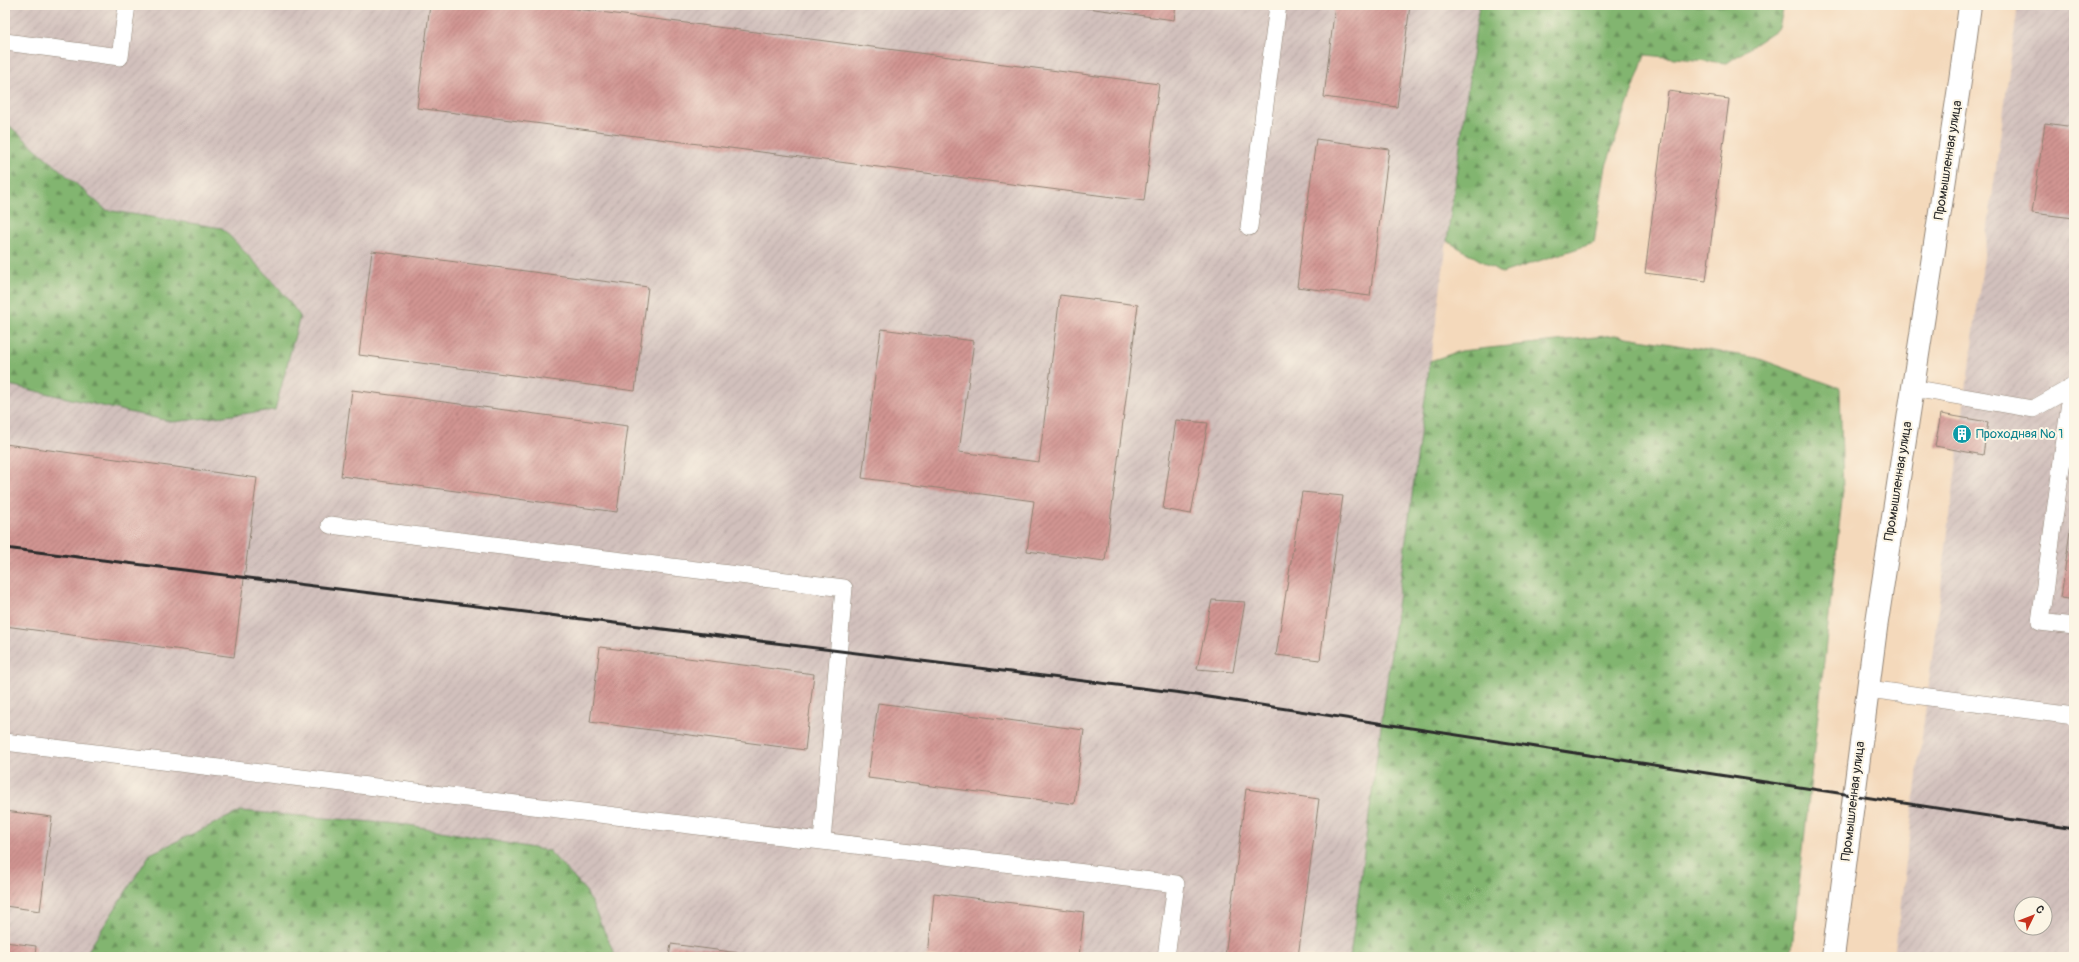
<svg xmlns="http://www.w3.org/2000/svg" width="2079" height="962" font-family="Pangolin,sans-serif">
  <defs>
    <pattern id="industrial-furrows" width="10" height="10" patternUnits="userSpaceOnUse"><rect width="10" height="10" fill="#d1c0bc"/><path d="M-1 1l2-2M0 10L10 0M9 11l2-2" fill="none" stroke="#b4a5a2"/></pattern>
    <pattern id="forest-firs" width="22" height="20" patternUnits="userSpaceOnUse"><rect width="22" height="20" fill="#82b570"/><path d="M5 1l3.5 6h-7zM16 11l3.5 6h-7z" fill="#6b935c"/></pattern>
    <pattern id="building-hatch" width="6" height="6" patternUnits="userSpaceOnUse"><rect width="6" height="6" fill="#d19492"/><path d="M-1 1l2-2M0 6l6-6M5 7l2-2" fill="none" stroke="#aa7977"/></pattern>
  </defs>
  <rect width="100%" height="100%" fill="#fcf5e5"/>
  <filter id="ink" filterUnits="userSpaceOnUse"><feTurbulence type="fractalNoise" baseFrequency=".025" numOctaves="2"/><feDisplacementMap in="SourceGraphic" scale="8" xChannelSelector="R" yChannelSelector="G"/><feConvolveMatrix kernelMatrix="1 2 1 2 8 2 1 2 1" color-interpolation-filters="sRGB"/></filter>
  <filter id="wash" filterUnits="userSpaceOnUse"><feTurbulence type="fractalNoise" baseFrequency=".012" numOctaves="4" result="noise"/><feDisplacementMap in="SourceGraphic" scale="16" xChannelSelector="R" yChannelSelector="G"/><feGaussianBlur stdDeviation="0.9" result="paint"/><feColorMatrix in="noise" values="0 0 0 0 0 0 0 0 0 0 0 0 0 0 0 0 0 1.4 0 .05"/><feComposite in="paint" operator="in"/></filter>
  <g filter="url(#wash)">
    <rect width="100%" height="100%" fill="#f4d9bb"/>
    <path fill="url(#industrial-furrows)" fill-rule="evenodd" d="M5,5H1479L1350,957H5Z
      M2018,5H2074V957H1894L1965,397ZM2021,904H2045V928H2021Z"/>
    <path fill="url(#forest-firs)" stroke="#56704e" d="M1479,5H1784L1779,28L1727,63L1645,55L1606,166L1594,243L1502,273L1447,241Z
      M5,122L106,210L222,228L279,288L300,316L275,410L173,422L5,384Z
      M1615,335L1757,358L1840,388L1843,491L1791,957H1350L1430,361L1460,351Z
      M241,811L409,825L549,851L586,891L616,957H84L150,854Z"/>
    <g id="blocks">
      <path fill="url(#building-hatch)" d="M430,5H546L1159,84L1144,201L417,108Z
        M1066,5H1176L1174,20Z
        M1335,5H1410L1397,107L1324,97Z
        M1668,91L1729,99L1706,281L1645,273Z
        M2045,123L2074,127V218L2032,213Z
        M1316,139L1389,149L1370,296L1297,287Z
        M372,251L648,287L635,391L359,355Z
        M1060,295L1138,305L1105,561L1027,551L1034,501L862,478L881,329L974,341L959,452L1039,462Z
        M352,390L628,426L617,512L341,476Z
        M1941,414L1988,422L1983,455L1935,446Z
        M1176,420L1208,423L1191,514L1163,509Z
        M5,444L257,478L234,657L5,626Z
        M1302,492L1343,496L1320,660L1276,655Z
        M2073,508H2074V600L2061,598Z
        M1212,600L1245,602L1233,672L1197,669Z
        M600,647L814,674L805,750L590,722Z
        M878,703L1084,730L1074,804L868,778Z
        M1246,789L1319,799L1298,957H1225Z
        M5,811L52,817L40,911L5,906Z
        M934,893L1084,912L1079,957H928Z
        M5,942L36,946L35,957H5Z
        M671,944L762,956V957H669Z"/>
    </g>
  </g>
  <g filter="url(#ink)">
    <use href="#blocks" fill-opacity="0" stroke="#908273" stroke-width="1"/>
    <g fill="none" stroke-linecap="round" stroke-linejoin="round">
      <g stroke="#908273" stroke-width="18">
        <path id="lane" d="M5,42L120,57L127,5
          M1249,227L1278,5
          M2072,387L2040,622L2074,626
          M1912,388L2033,409L2074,386
          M330,525L844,588L822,841
          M1868,689L2074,716
          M5,742L1176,884L1166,957"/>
      </g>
      <g stroke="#908273" stroke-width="24">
        <path id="street" d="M1833,957L1876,628L1960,81L1970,5"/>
      </g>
      <use href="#lane" stroke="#fff" stroke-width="17"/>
      <use href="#street" stroke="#fff" stroke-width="22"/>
      <path stroke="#2b2b2b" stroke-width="3" d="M5,548L1182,693L2074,829"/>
    </g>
  </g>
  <defs>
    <g id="building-disc" transform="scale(1)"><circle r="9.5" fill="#0f9aa8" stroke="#fcf5e5"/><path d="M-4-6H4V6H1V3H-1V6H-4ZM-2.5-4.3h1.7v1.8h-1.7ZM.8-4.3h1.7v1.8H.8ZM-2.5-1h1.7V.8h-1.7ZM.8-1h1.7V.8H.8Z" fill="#fff"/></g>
  </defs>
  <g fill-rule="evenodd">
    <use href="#building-disc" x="1962" y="434"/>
  </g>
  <g text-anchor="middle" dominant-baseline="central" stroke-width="4" stroke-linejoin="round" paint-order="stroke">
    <g font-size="13" fill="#2b2b2b" stroke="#fcf5e5">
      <text transform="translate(1948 160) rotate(-81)">Промышленная улица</text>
      <text transform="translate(1898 481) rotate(-81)">Промышленная улица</text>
      <text transform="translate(1853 801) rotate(-83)">Промышленная улица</text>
    </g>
    <g font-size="13" fill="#0d838f" stroke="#fcf5e5" text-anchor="start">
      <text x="1976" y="434">Проходная № 1</text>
    </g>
  </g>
  <rect width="2079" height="962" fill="none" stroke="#fcf5e5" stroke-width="20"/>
  <g transform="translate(2033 916) rotate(47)"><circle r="19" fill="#fcf5e5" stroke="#a8a49b"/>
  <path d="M0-3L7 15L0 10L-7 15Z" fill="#c8321e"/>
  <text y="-6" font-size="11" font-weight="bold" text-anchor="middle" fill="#2b2b2b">С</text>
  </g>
</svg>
